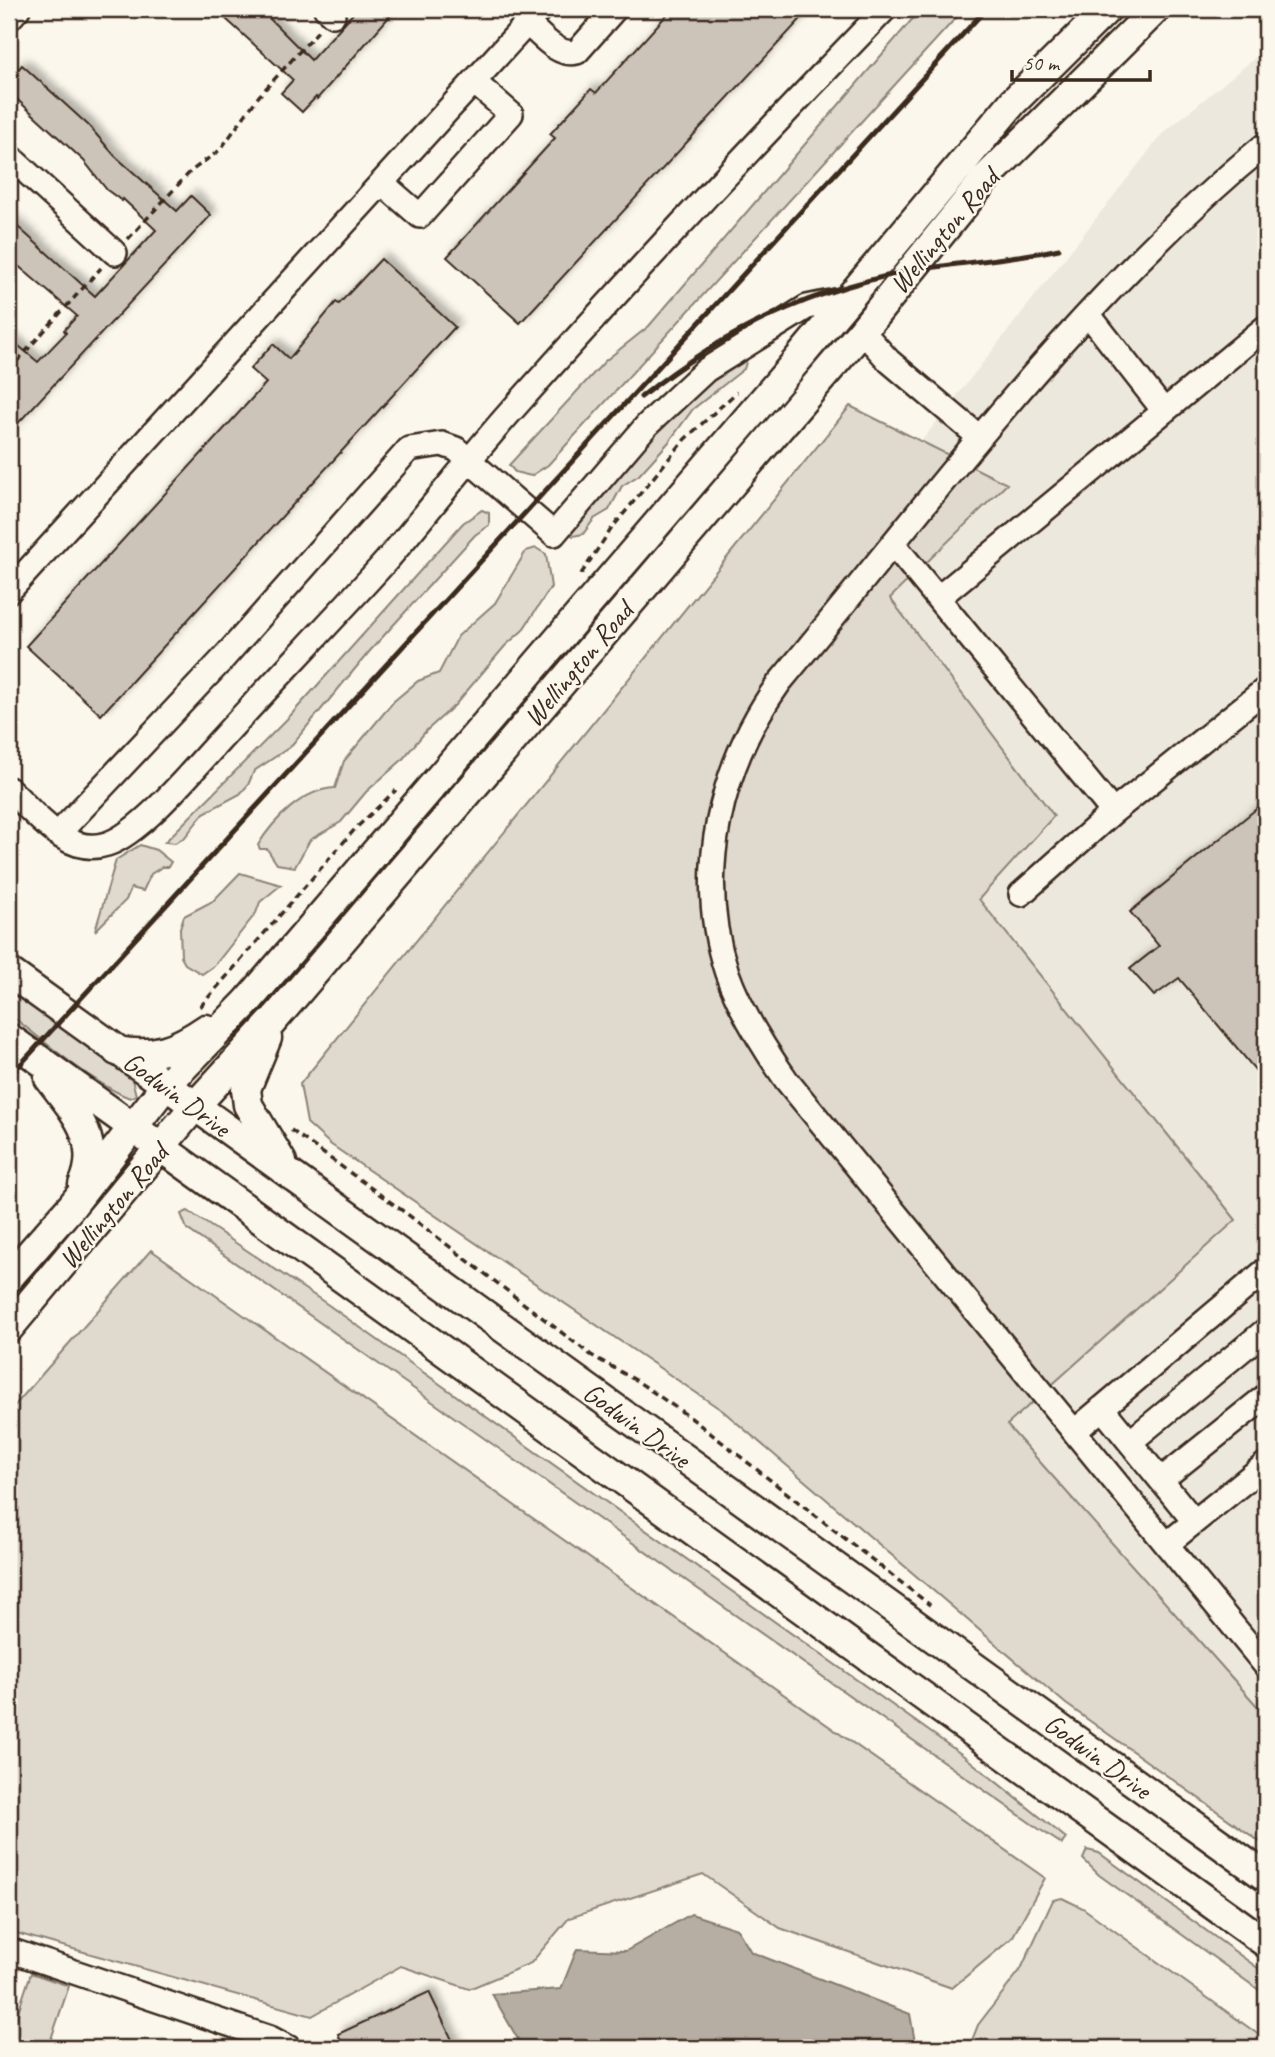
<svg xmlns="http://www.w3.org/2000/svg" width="1275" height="2057" font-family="Caveat,sans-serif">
  <defs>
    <filter id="shadow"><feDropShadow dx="5.5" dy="-5.5" stdDeviation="3.5" flood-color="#0004"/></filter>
  </defs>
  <rect width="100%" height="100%" fill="#fbf7ec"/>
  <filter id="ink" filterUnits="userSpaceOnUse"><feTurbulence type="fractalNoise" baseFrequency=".0143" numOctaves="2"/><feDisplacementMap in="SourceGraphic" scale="14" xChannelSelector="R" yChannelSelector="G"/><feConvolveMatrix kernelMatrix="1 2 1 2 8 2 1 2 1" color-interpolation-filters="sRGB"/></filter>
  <g filter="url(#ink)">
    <path fill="#ede8dd" d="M1266,49V1716L1007,1425L810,583L1163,133Z"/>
    <path fill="#dfd9ce" stroke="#8d8276" stroke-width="2" d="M921,9H964L548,465L531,476L515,472L509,465L605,361L649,326Z
      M748,356L744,369L693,409L668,443L639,475L622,486L609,510L594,519L583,534L573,536L571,534L588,508L680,401Z
      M850,406L1007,484L890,598L1054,816L979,899L1236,1220L1007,1425L1266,1716V1846L1066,1704L723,1411L330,1144L307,1123L300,1084Z
      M482,510L489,513V525L475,535L369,652L290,747L254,771L248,785L240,794L204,813L185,837L175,843L165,842L289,717L463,523Z
      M536,548L546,554L551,587L522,631L505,646L455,705L426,731L402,760L366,792L341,822L310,840L295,867L277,864L267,849H260L258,845C274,819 304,789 335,788L344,761L394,701L418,681L439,673L458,636L495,603L526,551Z
      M140,845L156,850L171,862L168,867H162L151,874L143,891L131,888L126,900L95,931L116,860Z
      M240,873L281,885L260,902L256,913L215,965L202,974L185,964L181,957L180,928L184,916L213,901Z
      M9,984L130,1072L136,1095L130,1098C92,1084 42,1039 9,1014Z
      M188,1211L327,1304L964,1756L1066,1838L1062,1844L1039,1829L187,1229L181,1214Z
      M151,1250L1045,1878L1012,1938L952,1988L780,1928L703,1874L569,1918L531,1963L469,1989L401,1966L312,2016L9,1931V1412Z
      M1087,1850L1099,1853L1266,1974V1995L1099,1875L1083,1859Z
      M1062,1898L1083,1908L1266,2040V2048H969L978,2025L1021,1969L1053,1900Z
      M31,1973L69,1986L48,2048H9V2039Z"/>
    <path fill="#b6aea2" stroke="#85796d" stroke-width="2" d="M691,1914L737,1929L751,1952L910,2014L916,2048H523L492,1994L561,1989L577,1949L626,1951Z"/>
    <path fill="#ccc4b9" stroke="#3b2a1e" stroke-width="2" filter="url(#shadow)" d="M215,9H260L311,60L357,9H396L317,99L316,97L302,112L281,93L293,80Z
      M672,9H810L520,323L447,257L555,138L550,134L591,89L596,93Z
      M22,65L88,125L115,156L177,211L191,196L211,215L9,433V338L38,362L66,333L64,330L77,316L9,258V219L95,296L156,230L123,199L122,201L107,190L84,161L9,92V80Z
      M381,259L455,327L101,715L26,646L266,383L250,369L273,344L289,359L336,302L339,304Z
      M1266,801V1083L1179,978L1154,996L1130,969L1159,946L1130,912Z
      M429,1992L456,2048H344L338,2034Z"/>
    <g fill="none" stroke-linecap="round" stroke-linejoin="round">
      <g stroke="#3b2a1e" stroke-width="28">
        <path id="minor" d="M326,9L333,15
          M9,19L18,9
          M527,23C541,35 558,57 577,52L615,9
          M1266,144C1078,298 934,497 779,683C720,765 694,875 727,973C741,1012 763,1047 787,1081L1266,1666
          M9,156L115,253
          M382,183L420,216L511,114L474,82
          M1089,315L1164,411
          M862,331L889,361L978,436
          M894,545L1113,812
          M9,591L540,9
          M938,598L1266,327
          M9,789C36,814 67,857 107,844C142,833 197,765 223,737C277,678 333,620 387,560C430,510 469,458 513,409C634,273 758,140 885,9
          M58,834L221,661L409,449L442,444L456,449L554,534L647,425L706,370L807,307L850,298
          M1021,894L1113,812L1266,689
          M1102,1408L1194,1521
          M1075,1431L1266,1270
          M1130,1442L1266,1330
          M1161,1480L1266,1396
          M1167,1544L1266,1464
          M9,1950L270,2038L289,2048"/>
      </g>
      <g stroke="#3b2a1e" stroke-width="33">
        <path id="major" d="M9,972L1266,1877
          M9,1038L1266,1943
          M267,1038L246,1089L248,1105L282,1162
          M117,1051C154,1058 177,1049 206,1029
          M49,1078C74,1111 103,1141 83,1185
          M9,1277L71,1207L165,1086L247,1002L789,370L1013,102L1107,9
          M9,1328L194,1107L273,1021L862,331L985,179L1156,9"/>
      </g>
      <path stroke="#3b2a1e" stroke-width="3.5" stroke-dasharray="7 5" stroke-linecap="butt" d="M128,239L191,171L220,150L259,96L320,29
        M9,370L101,268
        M581,574L612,528L685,439L737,392
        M200,1007L355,829L396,790
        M291,1130L407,1214L591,1355L637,1381L691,1418L930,1605"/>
      <use href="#minor" stroke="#fbf7ec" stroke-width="23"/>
      <use href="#major" stroke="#fbf7ec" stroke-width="28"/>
      <path stroke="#3b2a1e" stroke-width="5" d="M641,397C719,334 807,291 906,272C957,262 1008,260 1059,249
        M9,1077L986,9"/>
    </g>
  </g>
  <g text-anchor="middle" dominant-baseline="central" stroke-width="5" stroke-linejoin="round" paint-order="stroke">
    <g font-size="28" fill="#3b2a1e" stroke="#fbf7ec">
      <text transform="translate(944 231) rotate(-50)">Wellington Road</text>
      <text transform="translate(578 664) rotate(-50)">Wellington Road</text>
      <text transform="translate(177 1094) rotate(36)">Godwin Drive</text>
      <text transform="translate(113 1206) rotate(-50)">Wellington Road</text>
      <text transform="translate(637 1425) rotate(36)">Godwin Drive</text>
      <text transform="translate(1098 1756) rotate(36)">Godwin Drive</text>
    </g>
  </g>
  <rect width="1275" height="2057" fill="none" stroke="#fbf7ec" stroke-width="35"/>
  <rect x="18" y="18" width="1240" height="2022" fill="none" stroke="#3b2a1e" stroke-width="2.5" filter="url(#ink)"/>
  <path d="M1012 70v10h138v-10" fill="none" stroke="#3b2a1e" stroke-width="3.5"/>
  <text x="1023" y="70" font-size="21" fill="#3b2a1e" stroke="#fbf7ec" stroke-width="5" paint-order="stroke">50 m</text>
</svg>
